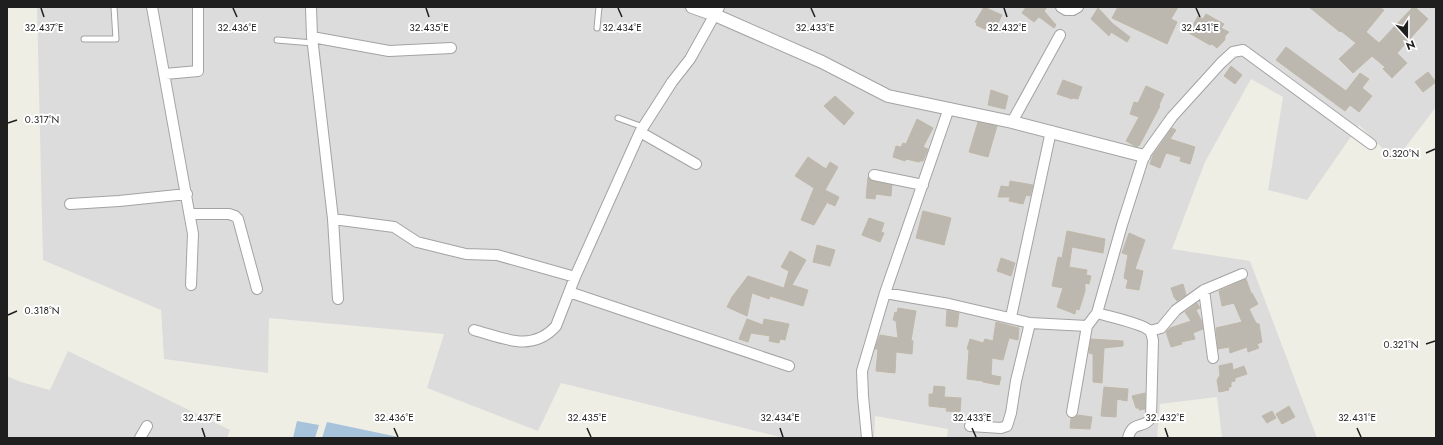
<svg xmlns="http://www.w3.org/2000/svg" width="1443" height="445" font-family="Jost,sans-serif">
  <rect width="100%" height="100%" fill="#efeee5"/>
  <path fill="#dddcdc" d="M37,7H1436V107L1395,161L1359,125L1307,200L1268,190L1283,97L1251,79L1205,162L1172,249L1250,261L1317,438H1222L1217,397L1160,404L1157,438H947L948,429L875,416L874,438H784L561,383L538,431L427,388L444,334L269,318L268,373L164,359L161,310L43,260Z
    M68,351L230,430L227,438H7V376L21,382L50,390Z"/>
  <path fill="#a7c3db" d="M297,421L319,425L315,438H293Z
    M327,422L403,438H322Z"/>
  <path fill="#bcb7af" stroke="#c0b8a8" d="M984,7L1002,15L993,33L976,25L977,23L975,22Z
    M1026,7H1047L1044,11L1056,25L1054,28L1039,17L1034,22L1022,13Z
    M1118,7H1178L1171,19L1177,22L1167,44L1112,18Z
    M1309,7H1379L1384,10L1366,32L1379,43L1413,7H1415L1428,19L1397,53L1407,63L1392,78L1383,69L1385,67L1372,56L1353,73L1339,59L1356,43L1341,31L1340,32Z
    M1098,8L1113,24L1130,37L1127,42L1111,32L1109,36L1091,19Z
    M1206,14L1224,24L1221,28L1229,32L1225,36V39L1224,41L1217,48L1212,44L1210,45L1189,33L1198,16L1203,19Z
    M1286,47L1346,91L1360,73L1369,79L1362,88L1372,96L1359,112L1350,105L1345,111L1276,60Z
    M1231,66L1242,75L1235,84L1224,76Z
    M1428,72L1436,82L1423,92L1415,82Z
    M1063,80L1082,87L1078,99L1073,98L1072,99L1057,94Z
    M1146,86L1164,94L1159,105L1160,106L1139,146L1138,145L1137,147L1126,141L1139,117L1130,114L1134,102L1138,103Z
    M991,90L1008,96L1005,109L988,105Z
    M835,96L854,113L844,125L824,106Z
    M917,119L933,128L923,147L928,149L923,161H920L919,162L906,159L905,161L893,157L896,146L901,147L903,143L906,144Z
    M978,122L997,126L988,157L969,152Z
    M1172,128L1176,130L1170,139L1195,147L1190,164L1180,161L1181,157L1166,153L1160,168L1150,164L1153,155Z
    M808,157L826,169L830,162L838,167L825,190L839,197L835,206L828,203L829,199L814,225L801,220L814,188L795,176Z
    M868,177L873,181L892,185L891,196L876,194L875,199L866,198Z
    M1010,181L1033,185L1030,196L1026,195L1023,204L1009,201L1010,197H998L1001,186L1009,187Z
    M923,211L951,218L944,245L916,238Z
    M869,218L884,223L881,232L884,233L880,242L862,235Z
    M1067,231L1105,239L1103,253L1072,247L1069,267L1087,270L1086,275L1091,276L1089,284L1085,283V291L1079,310L1076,309L1075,314L1057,307L1063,288L1052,286L1058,257L1062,258Z
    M1129,233L1145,240L1135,269L1143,271L1139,290L1126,288L1128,280L1124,278L1128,255L1122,253Z
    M817,245L835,250L830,266L813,262Z
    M790,251L806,260L792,285L808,290L803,306L770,296L769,299L752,293L747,316L727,307L732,297L748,276L784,288L789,271L781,267Z
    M1001,258L1015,263L1011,276L997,271Z
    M1246,279L1251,293H1252L1258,304L1249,309L1256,323L1259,324L1262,342L1257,344L1259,348L1248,352L1247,347L1230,353L1229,347L1218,349L1216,328L1242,322L1234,303L1222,306L1219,291Z
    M1183,284L1186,295L1177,301L1174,297L1171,288Z
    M1197,303L1200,308L1196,310L1202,322L1203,329L1193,333L1195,339L1181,342L1182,344L1171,347L1166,332L1170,328L1191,321L1185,312Z
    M898,308L916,311L911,340L913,341L912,354L896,352L895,373L876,371L878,349H875L880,335L898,338L896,321L893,320L895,312L897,313Z
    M947,310L959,313L957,327L946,326Z
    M747,319L763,325L764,319L789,324L785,340L780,339L779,343L769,341L770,336L751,333L748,342L739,339Z
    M996,322L1019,328L1018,340L1009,338L1003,360L992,358L991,375L1001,377L999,385L983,382V381L967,379L969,350L967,349L970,339L983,343L985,339L993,341Z
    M1091,339L1123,341V346L1104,348L1102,383L1093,382V354L1089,353Z
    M1232,363L1233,370L1244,366L1247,374L1235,378V381L1231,382V387H1228L1229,390L1219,392L1217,380L1220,375L1219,366Z
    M934,386L945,387L944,397L961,398L960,412L946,411L947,408L929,406V394H933Z
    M1104,387L1128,389L1127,401L1117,399L1116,417L1101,416Z
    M1145,393V409L1139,410V408H1136L1132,396Z
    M1289,406L1295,417L1282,424L1276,414Z
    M1272,411L1276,418L1267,423L1262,416Z
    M1078,415L1092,417L1090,429L1070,428L1071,418H1075Z"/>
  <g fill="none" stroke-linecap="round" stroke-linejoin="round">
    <g stroke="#a3a3a3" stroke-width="7">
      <path id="service" d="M597,28L599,7
        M84,39H116L114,7
        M277,40L313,43
        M618,118L643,127"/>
    </g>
    <g stroke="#a3a3a3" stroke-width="12">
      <path id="minor" d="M152,7L193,234L191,285
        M311,7L312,37L333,219L338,299
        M1061,7L1066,10H1073L1078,7
        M312,37L389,51L451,48
        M165,74L198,71V7
        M1012,122L1060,35
        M640,132L696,164
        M874,175L923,185
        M70,204L119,201L187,194
        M190,214H229L235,216L238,219L257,289
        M333,219L394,227L417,242L466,254L497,255L575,277
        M1204,290L1213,358
        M569,292L789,366
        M885,293L949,304L1030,323L1087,326
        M1097,313C1107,316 1144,324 1150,331C1152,334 1152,337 1153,340L1151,417C1145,430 1133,419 1128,438
        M1011,317L1051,131
        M474,330C503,338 532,353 556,326L575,277L640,132L672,82L690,59L719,7
        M1150,331L1161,328L1176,310L1204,290L1242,274
        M1072,412L1087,326L1097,313L1122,225L1144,156L1172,117L1221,63L1233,52L1243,50L1371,144
        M970,426L1001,428L1007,426L1011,413L1016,381L1030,323
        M140,438L147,426
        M867,438L863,396L862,371L885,293L949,108"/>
    </g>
    <g stroke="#a3a3a3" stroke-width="14">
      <path id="tertiary" d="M692,7L715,15L822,62L888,96L1012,122L1144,156"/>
    </g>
    <use href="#service" stroke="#fff" stroke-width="5"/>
    <use href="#minor" stroke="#fff" stroke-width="10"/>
    <use href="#tertiary" stroke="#fff" stroke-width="12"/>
  </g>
  <path fill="none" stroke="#1f1f1f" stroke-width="1.5" d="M41,8L44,17M233,8L237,17M426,8L429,17M618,8L622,17M811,8L815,17M1004,8L1007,17M1196,8L1200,17M8,123L17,120M1426,153L1435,149M8,315L17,311M1426,344L1435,341M202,428L205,437M394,428L398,437M587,428L591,437M780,428L783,437M972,428L976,437M1165,428L1168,437M1357,428L1361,437"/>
  <g font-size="10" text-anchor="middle" fill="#1f1f1f" stroke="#fff" stroke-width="4" stroke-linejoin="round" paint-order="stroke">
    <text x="44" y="31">32.437°E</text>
    <text x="237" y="31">32.436°E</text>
    <text x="429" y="31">32.435°E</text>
    <text x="622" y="31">32.434°E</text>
    <text x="815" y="31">32.433°E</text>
    <text x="1007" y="31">32.432°E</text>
    <text x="1200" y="31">32.431°E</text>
    <text x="42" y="123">0.317°N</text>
    <text x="1401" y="157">0.320°N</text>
    <text x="42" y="314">0.318°N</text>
    <text x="1401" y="348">0.321°N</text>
    <text x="202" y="421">32.437°E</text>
    <text x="394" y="421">32.436°E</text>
    <text x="587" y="421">32.435°E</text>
    <text x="780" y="421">32.434°E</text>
    <text x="972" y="421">32.433°E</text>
    <text x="1165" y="421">32.432°E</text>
    <text x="1357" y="421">32.431°E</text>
  </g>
  <rect width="1443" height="445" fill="none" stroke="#1f1f1f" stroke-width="16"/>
  <g transform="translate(1407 36) rotate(159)" stroke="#ffffff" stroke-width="3" paint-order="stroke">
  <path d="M0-3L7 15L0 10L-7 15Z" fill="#1f1f1f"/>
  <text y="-6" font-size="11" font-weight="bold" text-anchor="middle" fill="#1f1f1f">N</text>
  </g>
</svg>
